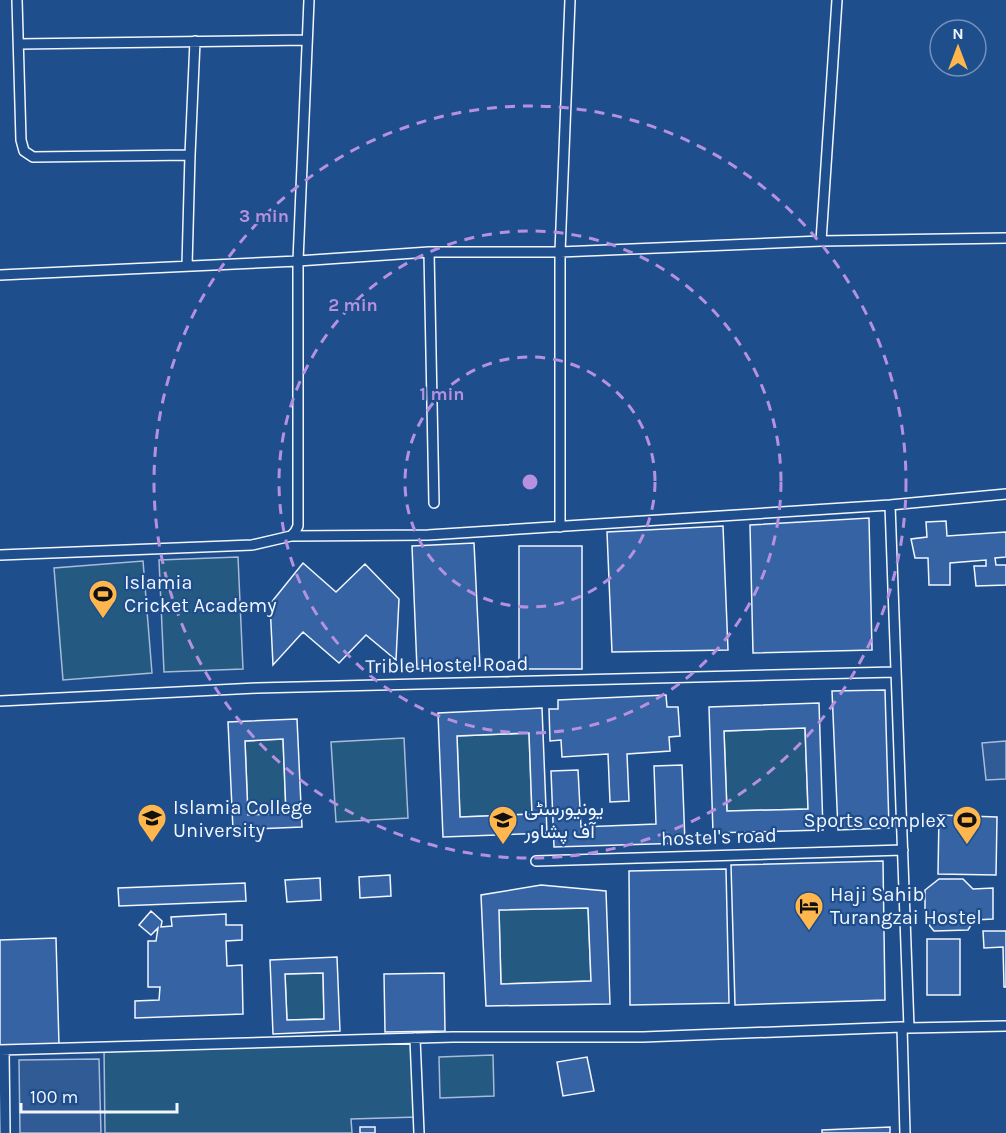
<svg xmlns="http://www.w3.org/2000/svg" width="1006" height="1133" font-family="Karla,Vazirmatn,sans-serif">
  <rect width="100%" height="100%" fill="#1f4e8c"/>
  <path fill="#245a82" stroke="#a8bbd7" stroke-width="1.5" d="M238,557L243,669L164,672L159,560Z
    M143,561L152,673L63,680L54,568Z
    M805,728L808,809L727,811L724,731Z
    M529,733L532,814L460,817L457,736Z
    M404,738L408,818L336,822L331,742Z
    M283,739L286,813L248,815L245,741Z
    M588,908L591,981L501,984L499,910Z
    M323,973L324,1019L287,1020L285,974Z
    M415,1038L418,1117L351,1119L352,1133H105L104,1047Z
    M493,1055L494,1096L440,1098L439,1057Z"/>
  <path fill="#305b95" stroke="#a8bbd7" stroke-width="1.5" d="M1006,741V779L986,780L982,743Z
    M99,1059L101,1133H20L19,1060Z"/>
  <path fill="#3563a3" stroke="#f2f6ff" stroke-width="1.5" fill-rule="evenodd" d="M869,518L872,650L753,653L750,525Z
    M946,521L947,536L1006,532V557L995,558L996,565H1006V585L976,586L974,566H986V560L950,563V585H929L928,558H915L911,539L927,537L926,522Z
    M723,526L728,650L612,652L607,532Z
    M474,543L480,666L417,669L412,546Z
    M519,546H582V669H519Z
    M303,563L336,592L365,564L399,599L396,660L366,635L339,663L303,632L273,665L270,604Z
    M885,690L889,828L838,830L832,691Z
    M666,695L667,707H678L680,736L669,737L670,751L627,754L629,801L610,802L608,754L562,757L561,740L550,741L549,709H558V700Z
    M819,703L823,830L713,833L709,707ZM805,728L808,809L727,811L724,731Z
    M542,708L547,833L443,837L438,713ZM529,733L532,814L460,817L457,736Z
    M297,719L302,827L233,830L228,722ZM283,739L286,813L248,815L245,741Z
    M682,765L685,843L554,847L551,771L578,770L581,827L656,824L654,766Z
    M939,815L997,817L996,875L938,874Z
    M883,861L885,1000L735,1005L731,865Z
    M726,869L729,1003L630,1005L629,871Z
    M390,875L391,896L360,898L359,877Z
    M320,878L321,900L287,902L285,880Z
    M939,879H963L973,889L993,888V919L974,920L968,930L934,931L925,920V890Z
    M245,883L246,901L119,906L118,888Z
    M541,885L606,891L610,1004L486,1006L481,895ZM588,908L591,981L501,984L499,910Z
    M151,911L162,921L161,927L172,926L171,917L226,914V925H242V940L226,941L227,966L242,965L243,1014L135,1018V1001L159,1000L160,987H148V941H156L158,928L151,935L139,925Z
    M983,931H1006V987H1004L1003,947L984,948Z
    M56,938L59,1045L0,1046V940Z
    M927,939H960V995H927Z
    M337,957L340,1031L273,1034L270,960ZM323,973L324,1019L287,1020L285,974Z
    M444,973L445,1031L385,1032L384,974Z
    M587,1057L594,1091L563,1096L557,1062Z
    M360,1127H375V1133H360Z
    M890,1127V1133H822V1130Z"/>
  <g fill="none" stroke-linecap="round" stroke-linejoin="round">
    <g stroke="#f2f6ff" stroke-width="12">
      <path id="street" d="M17,0L21,140L24,151L33,157L190,155L195,41
        M19,44L306,40
        M821,241L837,0
        M429,252L434,503
        M187,266L190,155
        M0,275L298,261L429,252H560L821,241L1006,238
        M890,505L909,1028
        M560,527V252L570,0
        M291,536L428,535L890,505L1006,494
        M0,555L252,545L291,536L295,532L298,526V261L309,0
        M0,701L257,688L895,672
        M536,861L903,850
        M902,1027L905,1133
        M415,1038L419,1133
        M0,1050L453,1037H643L902,1027L909,1028L1006,1026
        M4,1050L5,1133"/>
    </g>
    <use href="#street" stroke="#1f4e8c" stroke-width="9"/>
  </g>
  <g fill="none" stroke="#b691df" stroke-width="3" stroke-dasharray="10 8">
    <circle cx="530" cy="482" r="125"/>
    <circle cx="530" cy="482" r="251"/>
    <circle cx="530" cy="482" r="376"/>
  </g>
  <defs>
    <g id="stadium-pin" transform="scale(1.5)"><path d="M0 17L-7.5 6A9.5 9.5 0 1 1 7.5 6Z" fill="#ffb74d" stroke="#1f4e8c"/><path d="M0-5a6.5 5 0 1 0 0 10a6.5 5 0 1 0 0-10ZM-3.5-1.8h7v3.6h-7Z" fill="#111"/></g>
    <g id="university-pin" transform="scale(1.5)"><path d="M0 17L-7.5 6A9.5 9.5 0 1 1 7.5 6Z" fill="#ffb74d" stroke="#1f4e8c"/><path d="M0-5L7-2L0 1L-7-2ZM-4 1L0 2.5L4 1V4Q0 6-4 4Z" fill="#111"/></g>
    <g id="hotel-pin" transform="scale(1.5)"><path d="M0 17L-7.5 6A9.5 9.5 0 1 1 7.5 6Z" fill="#ffb74d" stroke="#1f4e8c"/><path d="M-6-4.5h1.5V1H6V5H4.5V3h-9V5H-6ZM-4 0a1.8 1.8 0 1 1 3.6 0ZM.5 0V-2.5h3Q6-2.5 6 0Z" fill="#111"/></g>
  </defs>
  <g fill-rule="evenodd">
    <use href="#stadium-pin" x="103" y="594"/>
    <use href="#university-pin" x="152" y="818"/>
    <use href="#university-pin" x="503" y="820"/>
    <use href="#stadium-pin" x="967" y="820"/>
    <use href="#hotel-pin" x="809" y="906"/>
  </g>
  <g text-anchor="middle" dominant-baseline="central" stroke-width="4.5" stroke-linejoin="round" paint-order="stroke">
    <g font-size="20" fill="#f2f6ff" stroke="#1f4e8c" text-anchor="start">
      <text x="124" y="582">Islamia<tspan x="124" dy="23">Cricket Academy</tspan></text>
      <text x="173" y="807">Islamia College<tspan x="173" dy="23">University</tspan></text>
      <text x="524" y="808">یونیورسٹی<tspan x="524" dy="23">آف پشاور</tspan></text>
      <text x="946" y="820" text-anchor="end">Sports complex</text>
      <text x="830" y="894">Haji Sahib<tspan x="830" dy="23">Turangzai Hostel</tspan></text>
    </g>
    <g font-size="20" fill="#f2f6ff" stroke="#1f4e8c">
      <text transform="translate(447 665) rotate(-1)">Trible Hostel Road</text>
      <text transform="translate(719 837) rotate(-2)">hostel's road</text>
    </g>
  </g>
  <circle cx="530" cy="482" r="9" fill="#b691df" stroke="#1f4e8c" stroke-width="3"/>
  <g font-size="18" text-anchor="middle" font-weight="bold" fill="#b691df" stroke="#1f4e8c" stroke-width="4.5" stroke-linejoin="round" paint-order="stroke">
    <text x="264" y="222">3 min</text>
    <text x="353" y="311">2 min</text>
    <text x="442" y="400">1 min</text>
  </g>
  <g transform="translate(958 48)"><circle r="28" fill="#1f4e8c" stroke="#7391ba" stroke-width="1.5"/>
  <path d="M0-4.5L10 22L0 15L-10 22Z" fill="#ffb74d"/>
  <text y="-9" font-size="16" font-weight="bold" text-anchor="middle" fill="#f2f6ff">N</text>
  </g>
  <path d="M21 1103v9h156v-9" fill="none" stroke="#f2f6ff" stroke-width="3"/>
  <text x="30" y="1103" font-size="18" fill="#f2f6ff" stroke="#1f4e8c" stroke-width="4.5" paint-order="stroke">100 m</text>
</svg>
